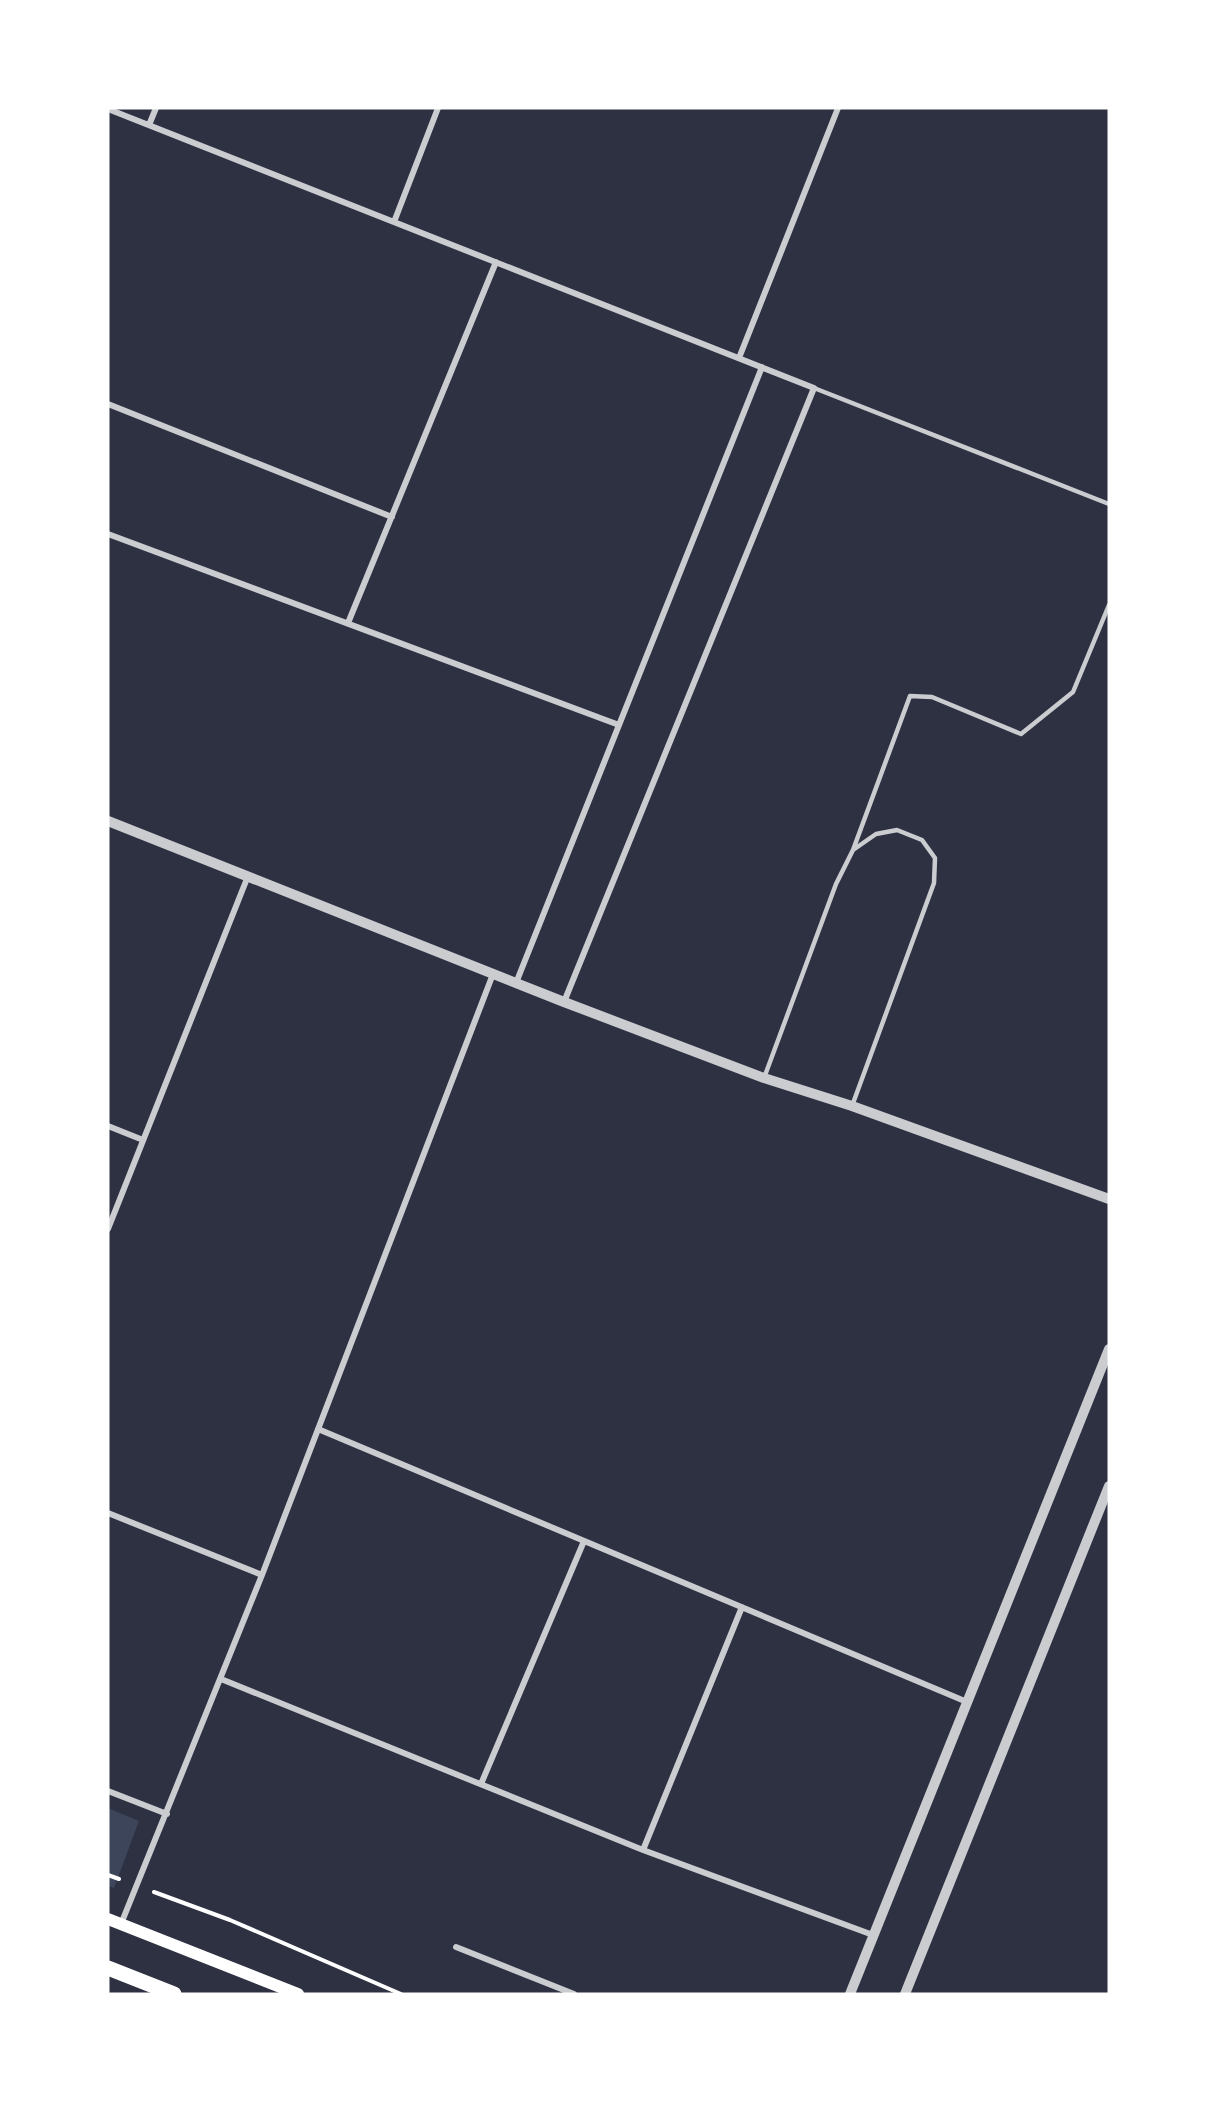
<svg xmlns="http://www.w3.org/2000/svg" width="1217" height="2102" font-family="Ubuntu,sans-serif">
  <rect width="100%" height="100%" fill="#2d3142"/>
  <path fill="#3c4559" d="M108,1808L139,1821L114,1888L108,1886Z"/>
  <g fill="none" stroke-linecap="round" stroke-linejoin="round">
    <path stroke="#fff" stroke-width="4" d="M108,1875L119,1879
      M154,1892L230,1920L401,1994"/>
    <path stroke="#caccd0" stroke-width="4.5" d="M814,388L1109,504
      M853,850L910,696L932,697L1021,734L1073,692L1109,605
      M764,1078L836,884L853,850L876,834L897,830L922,840L935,858L934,883L852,1106"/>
    <path stroke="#caccd0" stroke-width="6" d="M108,109L814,388L564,1002
      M149,125L156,108
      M394,222L438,108
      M739,358L838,108
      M108,404L392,517
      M108,534L619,725
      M348,623L496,262
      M516,983L762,367
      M108,1126L143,1140
      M108,1229L248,876
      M318,1429L967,1702
      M108,1513L262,1575
      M221,1679L643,1850L873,1935
      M481,1784L584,1541
      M108,1791L167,1814
      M643,1850L742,1607
      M121,1924L262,1575L493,974
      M456,1947L574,1994"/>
    <path stroke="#caccd0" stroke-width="10" d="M108,821L564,1002L764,1078L852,1106L1109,1199
      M850,1994L1109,1349
      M905,1994L1109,1486"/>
    <path stroke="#fff" stroke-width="12" d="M108,1919L298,1994"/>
    <path stroke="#fff" stroke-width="15" d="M108,1968L174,1994"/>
  </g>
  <rect width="1217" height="2102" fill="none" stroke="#ffffff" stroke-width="219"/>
</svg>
